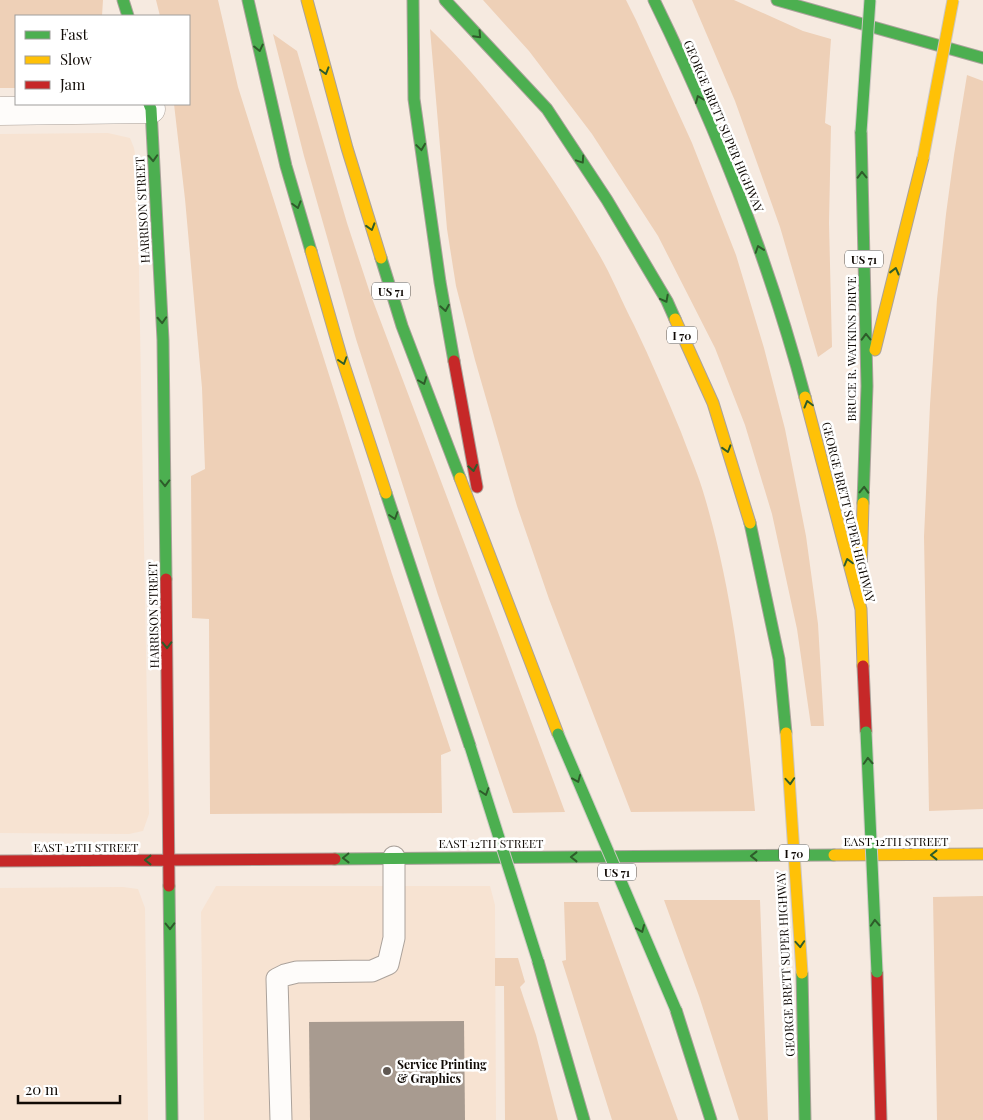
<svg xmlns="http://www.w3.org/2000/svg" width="983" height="1120" font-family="'Playfair Display',serif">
  <rect width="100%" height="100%" fill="#f6eae0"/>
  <path fill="#f7e3d2" d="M108,133L130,138L134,148L137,166L149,814L143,831L129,834L0,833V134Z
    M216,886H490L495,905L496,1120H204L201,912Z
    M123,887L138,889L145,908L148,1120H0V888Z"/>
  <path fill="#eed0b7" d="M0,0H103L102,16H16V88H0Z
    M156,0H218L238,87L392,574L451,751L441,755L442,813L210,814L209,619L192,618L191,476L205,469L202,388L185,199L174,104H189V16H160Z
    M483,0H626L636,20L692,143L736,255L764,348L785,429L806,536L818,624L824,726H811L797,629L772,514L745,425L715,348L658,236L592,134L529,51Z
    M692,0H734L803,31L831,39L825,123L831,126L829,223L832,347L818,357L780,227L735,101Z
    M430,29C496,93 551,171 597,251C611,274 621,300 634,325C651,360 666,396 681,432C689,454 699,476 705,498C735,600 745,706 755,811L631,812L549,599L517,506L475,360L456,286L447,229Z
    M273,34L297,51L347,223L370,293L493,619L565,812L513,813L438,595L356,339L304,156Z
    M967,75L983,81V809L929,811L924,537L930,405L937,299L946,214L954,155Z
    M983,896V1120H937L933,897Z
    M664,900H760L768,1120H739L699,996Z
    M564,902H598L678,1120H612L562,961L566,960Z
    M495,958H518L525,982L520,987L536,1035L558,1120H505L504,986H495Z"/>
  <path fill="#a89b90" d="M464,1021L465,1120H310L309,1022Z"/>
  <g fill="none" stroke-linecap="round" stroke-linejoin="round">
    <g stroke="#aba29b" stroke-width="23">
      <path id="lane" d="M281,1120L277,979L285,975L297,972L372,971L388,964L394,938V857"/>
    </g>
    <g stroke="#aba29b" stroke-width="29">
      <path id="street" d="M0,111L151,109"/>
    </g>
    <g stroke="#aba29b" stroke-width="13">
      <path id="fast" d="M123,0L128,16
        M248,0L286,166L311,251
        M413,0L414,99L440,282L454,361
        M445,0L547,109L607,200L667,301L675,319
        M654,0C716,127 769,260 805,397
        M777,0L983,58
        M149,104L151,109
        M151,109L163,340L166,579
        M861,132L867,386L863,503
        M381,258L402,326L460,478
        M386,493L470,746
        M750,523L779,659L786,733
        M335,859L834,855
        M169,886L172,1120
        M538,961L584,1120
        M802,973L805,1120
        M676,1010L711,1120"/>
    </g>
    <g stroke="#aba29b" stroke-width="13">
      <path id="slow" d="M307,0L347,148L381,258
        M311,251L342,359L386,493
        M675,319L713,403L750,523
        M875,350L923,158
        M805,397L861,609L863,666
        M460,478L558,734
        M861,577L863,503
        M834,855L983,854"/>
    </g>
    <g stroke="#aba29b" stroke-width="13">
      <path id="jam" d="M454,361L477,487
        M166,579L169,886
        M863,666L866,732
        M0,861L335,859
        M877,972L881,1120"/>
    </g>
    <use href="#lane" stroke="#fefcfa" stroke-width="21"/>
    <use href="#street" stroke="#fefcfa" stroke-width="28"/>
    <use href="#fast" stroke="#4caf50" stroke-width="11"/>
    <use href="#slow" stroke="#ffc107" stroke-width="11"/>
    <use href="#jam" stroke="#c62828" stroke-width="11"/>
    <g stroke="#ccc7c2" stroke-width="13" stroke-linecap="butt">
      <path id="fast-bridge" d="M861,132L870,0
        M866,732L877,972
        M558,734L676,1010
        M470,746L538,961"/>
    </g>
    <g stroke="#ccc7c2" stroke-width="13" stroke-linecap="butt">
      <path id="slow-bridge" d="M923,158L953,0
        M786,733L802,973"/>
    </g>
    <use href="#fast-bridge" stroke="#4caf50" stroke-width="11"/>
    <use href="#slow-bridge" stroke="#ffc107" stroke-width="11"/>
  </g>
  <defs><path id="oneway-chevron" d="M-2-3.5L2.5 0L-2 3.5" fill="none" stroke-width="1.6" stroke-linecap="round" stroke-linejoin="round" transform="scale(1.25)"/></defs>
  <g stroke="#2e5c2a">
    <use href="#oneway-chevron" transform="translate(478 35) rotate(47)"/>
    <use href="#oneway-chevron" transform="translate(259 48) rotate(77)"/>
    <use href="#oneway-chevron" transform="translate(325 71) rotate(74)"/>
    <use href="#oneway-chevron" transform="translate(699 99) rotate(-113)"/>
    <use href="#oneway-chevron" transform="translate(421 147) rotate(82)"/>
    <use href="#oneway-chevron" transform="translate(153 158) rotate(87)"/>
    <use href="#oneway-chevron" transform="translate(581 160) rotate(56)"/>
    <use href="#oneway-chevron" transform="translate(862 175) rotate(-91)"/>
    <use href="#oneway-chevron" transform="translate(297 205) rotate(74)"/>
    <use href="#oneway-chevron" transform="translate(371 227) rotate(73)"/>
    <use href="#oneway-chevron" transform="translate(759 249) rotate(-109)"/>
    <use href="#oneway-chevron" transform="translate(895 271) rotate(-76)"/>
    <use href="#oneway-chevron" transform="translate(665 299) rotate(62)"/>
    <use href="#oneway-chevron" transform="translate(445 308) rotate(80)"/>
    <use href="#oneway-chevron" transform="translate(162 320) rotate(87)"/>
    <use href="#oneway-chevron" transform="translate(866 337) rotate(-91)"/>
    <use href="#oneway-chevron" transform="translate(343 361) rotate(72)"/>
    <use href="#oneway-chevron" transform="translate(423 381) rotate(69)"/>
    <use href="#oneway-chevron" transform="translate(808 404) rotate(-105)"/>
    <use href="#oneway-chevron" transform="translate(727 449) rotate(73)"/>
    <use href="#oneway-chevron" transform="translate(473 468) rotate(80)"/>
    <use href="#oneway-chevron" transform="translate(165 483) rotate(89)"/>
    <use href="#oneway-chevron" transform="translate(864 490) rotate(-88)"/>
    <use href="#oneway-chevron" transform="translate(394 516) rotate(72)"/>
    <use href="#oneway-chevron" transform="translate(848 562) rotate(-105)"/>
    <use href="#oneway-chevron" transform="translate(167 645) rotate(89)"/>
    <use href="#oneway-chevron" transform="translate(868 761) rotate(-93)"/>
    <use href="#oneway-chevron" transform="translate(577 779) rotate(67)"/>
    <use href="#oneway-chevron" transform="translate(790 781) rotate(86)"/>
    <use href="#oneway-chevron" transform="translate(485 792) rotate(72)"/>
    <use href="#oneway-chevron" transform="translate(934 855) rotate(180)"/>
    <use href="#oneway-chevron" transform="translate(754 856) rotate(180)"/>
    <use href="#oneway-chevron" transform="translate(574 857) rotate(180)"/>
    <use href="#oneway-chevron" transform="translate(346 858) rotate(179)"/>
    <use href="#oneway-chevron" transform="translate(148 860) rotate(-180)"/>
    <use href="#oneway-chevron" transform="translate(875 923) rotate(-93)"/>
    <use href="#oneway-chevron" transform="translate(170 926) rotate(89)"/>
    <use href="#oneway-chevron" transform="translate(641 929) rotate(67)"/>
    <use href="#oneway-chevron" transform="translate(800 944) rotate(86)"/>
  </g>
  <circle fill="#605852" stroke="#fff" stroke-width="2" cx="387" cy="1071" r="5"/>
  <g text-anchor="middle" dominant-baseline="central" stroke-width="5" stroke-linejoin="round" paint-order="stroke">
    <g fill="#fff" stroke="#585450" stroke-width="1">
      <rect x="845" y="250.5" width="38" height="17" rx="4"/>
      <rect x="372" y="282.5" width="38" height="17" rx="4"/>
      <rect x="667" y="326.5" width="30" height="17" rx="4"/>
      <rect x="779" y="844.5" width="30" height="17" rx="4"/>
      <rect x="598" y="863.5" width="38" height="17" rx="4"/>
    </g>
    <g font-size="11" font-weight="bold" fill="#100a05">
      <text x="864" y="259">US 71</text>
      <text x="391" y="291">US 71</text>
      <text x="682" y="335">I 70</text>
      <text x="794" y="853">I 70</text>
      <text x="617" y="872">US 71</text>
    </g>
    <g font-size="12" fill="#100a05" stroke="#fff">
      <text transform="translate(724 126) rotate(67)">GEORGE BRETT SUPER HIGHWAY</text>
      <text transform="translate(142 210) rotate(-93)">HARRISON STREET</text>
      <text transform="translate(851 349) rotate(-90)">BRUCE R. WATKINS DRIVE</text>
      <text transform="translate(849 512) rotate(76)">GEORGE BRETT SUPER HIGHWAY</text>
      <text transform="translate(153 615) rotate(-91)">HARRISON STREET</text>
      <text x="896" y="841">EAST 12TH STREET</text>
      <text x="491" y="843">EAST 12TH STREET</text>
      <text x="86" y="847">EAST 12TH STREET</text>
      <text transform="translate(785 964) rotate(-93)">GEORGE BRETT SUPER HIGHWAY</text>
    </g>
    <g font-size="12" font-weight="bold" fill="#100a05" stroke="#fff" text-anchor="start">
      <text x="397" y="1064">Service Printing<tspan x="397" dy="14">&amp; Graphics</tspan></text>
    </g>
  </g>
  <rect x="15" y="15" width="175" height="90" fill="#ffffff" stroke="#9f9d9b"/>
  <rect x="25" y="31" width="25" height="8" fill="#4caf50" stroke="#9f9d9b"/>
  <text x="60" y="40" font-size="15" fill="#100a05">Fast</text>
  <rect x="25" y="56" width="25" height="8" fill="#ffc107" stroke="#9f9d9b"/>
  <text x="60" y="65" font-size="15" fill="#100a05">Slow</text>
  <rect x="25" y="81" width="25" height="8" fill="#c62828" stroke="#9f9d9b"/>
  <text x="60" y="90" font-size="15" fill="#100a05">Jam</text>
  <path d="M18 1095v8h102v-8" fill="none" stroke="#100a05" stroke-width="2.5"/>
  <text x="25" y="1095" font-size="15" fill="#100a05" stroke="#ffffff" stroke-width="4" paint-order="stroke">20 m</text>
</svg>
